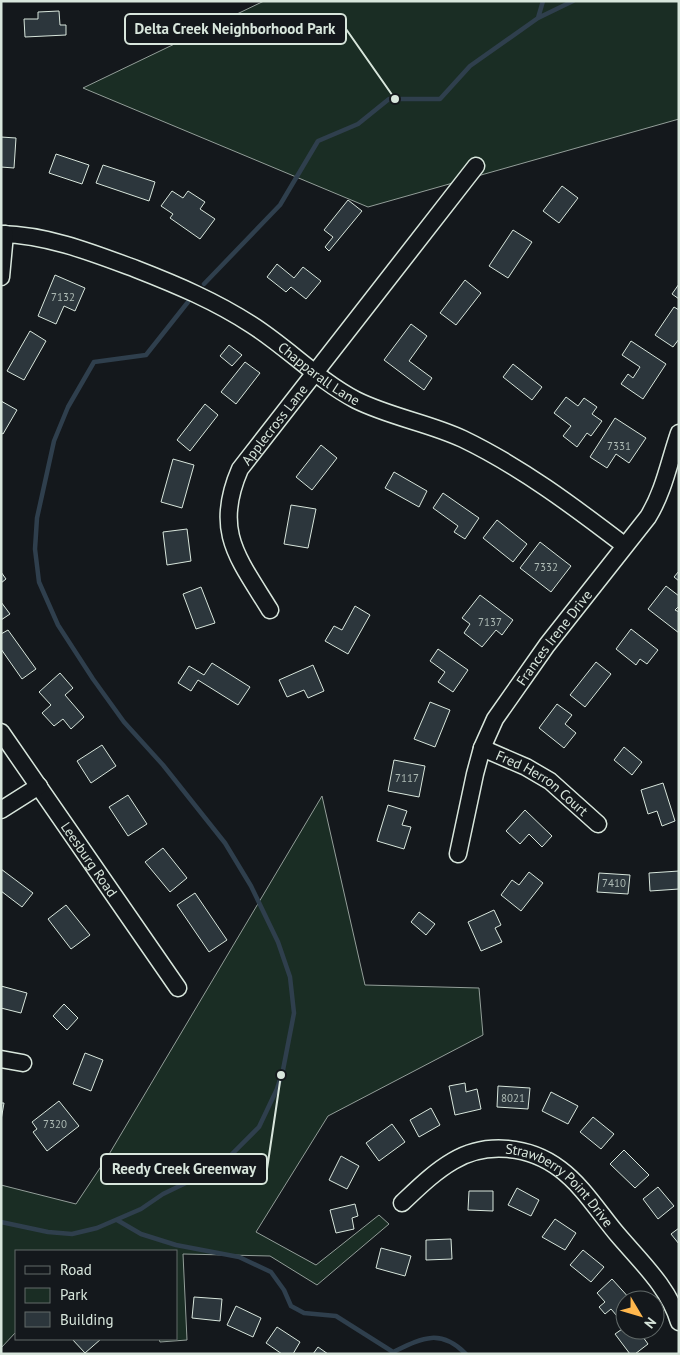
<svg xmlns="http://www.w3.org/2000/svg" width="680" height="1355" font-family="'PT Sans',sans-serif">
  <rect width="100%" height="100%" fill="#14181c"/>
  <path fill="#1a2d24" stroke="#939e99" d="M264,1H679V119L368,207L83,88Z
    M322,796L365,985L479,988L483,1035L328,1116L256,1232L316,1265L379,1215L389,1224L317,1285L270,1256L183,1254L187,1340L160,1342L159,1339H176V1251H16V1332L1,1348V1185L76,1204L108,1156Z"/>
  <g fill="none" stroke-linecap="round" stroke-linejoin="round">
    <path stroke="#2f3f4d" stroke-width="4.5" d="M538,18L543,1
      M204,284L280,205L318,141L358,124L389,99H440L470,66L538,18L573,1
      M117,1220L141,1234L176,1245L239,1257L271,1272L284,1290L291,1306L304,1313L336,1316L393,1352C422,1338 440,1328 466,1354
      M1,1222L48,1232L72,1234L97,1228L141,1209L163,1194L219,1167L259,1127L277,1089L283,1070L294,1013L290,977L278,942L251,886L225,843L163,765L124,722L93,679L58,625L39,582L35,549L37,518L54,441L68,407L94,362L146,355L188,302"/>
  </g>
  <path fill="#2c363c" stroke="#d8e6dc" d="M59,11L60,25H66V35L25,37L24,19H38V12Z
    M1,137L16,138L14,168L1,167Z
    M56,154L89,165L82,184L49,173Z
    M103,165L155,182L149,201L96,183Z
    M562,186L578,198L559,223L543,211Z
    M172,191L183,198L188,191L205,202L200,209L215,219L200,239L170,218L173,214L161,206Z
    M348,200L362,211L329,251L325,247L333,237L324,230Z
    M513,230L532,242L508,278L489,266Z
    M277,264L294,278L303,267L321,281L306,299L291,287L286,292L267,277Z
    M55,275L85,288L75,311L64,306L56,324L38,316Z
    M465,280L481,293L456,325L440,313Z
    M679,284V299L672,294Z
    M674,307L679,310V339L673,347L655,335Z
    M411,324L427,336L409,361L432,378L424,390L384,360Z
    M30,331L46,341L24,380L7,371Z
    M631,341L666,364L643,399L621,384L628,374L633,378L640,367L622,355Z
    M229,345L242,355L232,366L220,356Z
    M245,362L260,373L236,404L221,392Z
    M513,364L542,387L532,400L503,377Z
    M566,397L578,406L584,398L597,407L592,414L602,421L591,436L587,433L577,447L563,436L571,426L554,413Z
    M1,401L17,410L3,434L1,433Z
    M205,404L218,415L190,451L177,440Z
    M615,418L646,438L629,463L616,454L607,468L590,457Z
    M321,445L337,458L312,490L296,477Z
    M173,459L194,465L182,508L161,502Z
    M394,472L427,491L419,507L385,488Z
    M443,493L479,518L465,539L454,532L458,526L433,508Z
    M291,505L316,509L308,548L284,544Z
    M497,520L527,544L513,562L483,538Z
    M187,529L191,561L167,565L163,532Z
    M540,542L571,566L551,592L520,568Z
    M679,571V581L674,577Z
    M1,572L6,579L1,583Z
    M666,586L679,596V606L675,610L679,612V633L648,609Z
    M201,587L215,623L196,629L183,594Z
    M480,595L513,620L502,635L496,630L482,647L464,633L470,624L462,618Z
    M1,602L10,614L1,620Z
    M355,606L370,615L348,654L325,641L334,626L342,630Z
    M631,629L658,650L647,664L640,659L636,665L616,649Z
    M8,630L36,669L22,679L1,649V634Z
    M438,649L468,670L453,692L438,682L445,672L430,661Z
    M596,662L611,674L585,707L570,695Z
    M212,663L250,687L238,705L198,680L191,691L178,683L189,666L204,675Z
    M313,665L324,691L308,698L304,690L287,697L279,680Z
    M60,673L73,688L65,695L84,717L71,729L63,719L54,726L42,713L51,705L39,692Z
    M430,702L450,710L435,747L414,739Z
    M557,704L572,715L565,724L576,733L564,748L539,728Z
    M102,745L116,766L91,783L77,761Z
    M624,747L642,762L632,775L614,760Z
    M394,760L425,766L419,797L388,791Z
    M663,783L675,821L662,826L657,811L648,814L641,790Z
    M128,795L147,824L128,836L109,807Z
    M388,805L407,811L402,825L411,827L404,849L377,841Z
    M525,810L552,836L542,847L529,834L520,844L506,831Z
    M163,848L187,878L170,892L145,862Z
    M1,869L33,893L22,907L1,891Z
    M679,871V889L650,891L649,873Z
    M529,872L543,883L521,911L501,895L512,880L519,885Z
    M599,873L630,875L628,894L597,892Z
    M195,893L227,940L209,952L177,905Z
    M66,905L90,935L71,949L48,919Z
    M494,910L501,925L495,928L502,942L481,951L468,922Z
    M419,912L435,924L426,935L411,922Z
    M1,986L27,993L21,1013L1,1008Z
    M64,1004L78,1018L67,1030L53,1016Z
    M85,1053L103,1060L91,1091L73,1084Z
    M465,1083L466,1092L477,1089L481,1109L455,1115L449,1086Z
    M498,1086L530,1088L528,1109L497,1107Z
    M551,1092L578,1106L568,1124L542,1111Z
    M59,1101L79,1126L47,1151L33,1132L37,1129L32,1122Z
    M1,1103H4L1,1120Z
    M431,1108L440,1125L419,1137L410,1120Z
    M593,1117L614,1134L601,1149L580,1132Z
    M392,1124L405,1142L379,1161L366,1143Z
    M624,1150L649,1175L635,1188L610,1164Z
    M341,1156L359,1166L347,1189L329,1180Z
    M658,1187L674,1206L658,1219L643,1199Z
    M517,1188L539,1200L531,1216L508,1205Z
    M469,1191H493V1211L468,1210Z
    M355,1204L358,1216L352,1218L354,1229L336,1233L330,1210Z
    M555,1219L576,1233L565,1250L542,1237Z
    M679,1228V1244L671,1234Z
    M451,1239L452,1259L426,1260V1240Z
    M381,1248L411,1256L405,1276L376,1268Z
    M583,1250L604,1267L591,1282L570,1265Z
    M612,1279L631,1300H625V1308L617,1316L611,1309L605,1314L599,1307L605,1302L597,1293Z
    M194,1297L222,1299L220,1321L192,1318Z
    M236,1306L261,1318L253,1337L227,1325Z
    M277,1327L300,1342L293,1354H282L266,1343Z
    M625,1327V1330H638L648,1344L635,1354H630L615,1334Z
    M72,1339H101L85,1353Z
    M318,1347L328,1354H313Z"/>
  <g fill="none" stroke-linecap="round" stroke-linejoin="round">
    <g stroke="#d8e6dc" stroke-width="19">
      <g id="minor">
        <path id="s1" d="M1,234C48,235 93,253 136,269C177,285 215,301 252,325C288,348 318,380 356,400C390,417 429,423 463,439C521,467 573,506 624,545"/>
        <path d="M1,277L5,234"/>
        <path id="s2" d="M270,610C238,558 213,531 240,469L476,166"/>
        <path id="s3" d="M1,732L178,988"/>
        <path id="s4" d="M482,748L526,767L550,781L598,824"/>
        <path d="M1,810L39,786"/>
        <path id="s5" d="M458,854L475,774L482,748L495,719L547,645L648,517C664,491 669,462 679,433"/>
        <path d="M1,1059L23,1063"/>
        <path id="s6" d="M402,1203C418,1188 434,1172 453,1161C486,1141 530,1146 560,1169C583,1186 600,1214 618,1235C641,1262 669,1288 679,1322"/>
      </g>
    </g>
    <use href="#minor" stroke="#14181c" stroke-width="16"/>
  </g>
  <g text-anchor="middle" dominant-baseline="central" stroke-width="4" stroke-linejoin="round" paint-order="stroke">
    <g font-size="11" fill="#adbab4">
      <text x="63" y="297">7132</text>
      <text x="619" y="446">7331</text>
      <text x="546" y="567">7332</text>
      <text x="490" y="622">7137</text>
      <text x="407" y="778">7117</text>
      <text x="614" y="883">7410</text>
      <text x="513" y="1098">8021</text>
      <text x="55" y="1124">7320</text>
    </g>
    <g font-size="14" fill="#d8e6dc" stroke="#14181c">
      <text stroke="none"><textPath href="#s1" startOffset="352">Chapparall Lane</textPath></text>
      <text stroke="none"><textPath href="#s2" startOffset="209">Applecross Lane</textPath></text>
      <text stroke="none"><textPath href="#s5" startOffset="241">Frances Irene Drive</textPath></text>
      <text stroke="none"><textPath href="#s4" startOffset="70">Fred Herron Court</textPath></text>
      <text stroke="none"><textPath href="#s3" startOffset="155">Leesburg Road</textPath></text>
      <text stroke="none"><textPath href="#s6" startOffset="188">Strawberry Point Drive</textPath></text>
    </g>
  </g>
  <path fill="none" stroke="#d8e6dc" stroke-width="2" d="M395 99L346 29M281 1075L267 1169"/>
  <g fill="#d8e6dc" stroke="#14181c" stroke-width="2">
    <circle cx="395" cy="99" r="5"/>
    <circle cx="281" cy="1075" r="5"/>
  </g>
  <g fill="#14181c" stroke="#d8e6dc" stroke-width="2">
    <rect x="125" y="14" width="221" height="30" rx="5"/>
    <rect x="101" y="1154" width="166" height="30" rx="5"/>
  </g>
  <g font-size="15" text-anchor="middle" font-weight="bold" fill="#d8e6dc">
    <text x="235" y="34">Delta Creek Neighborhood Park</text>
    <text x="184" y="1174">Reedy Creek Greenway</text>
  </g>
  <rect width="680" height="1355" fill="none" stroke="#d8e6dc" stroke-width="5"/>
  <rect x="15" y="1250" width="162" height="90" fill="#14181c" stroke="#626a69"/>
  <rect x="25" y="1266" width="25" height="8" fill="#14181c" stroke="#626a69"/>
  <text x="60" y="1275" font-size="15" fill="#d8e6dc">Road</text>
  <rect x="25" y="1288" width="25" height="15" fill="#1a2d24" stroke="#626a69"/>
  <text x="60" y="1300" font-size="15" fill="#d8e6dc">Park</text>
  <rect x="25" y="1312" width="25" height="15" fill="#2c363c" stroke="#626a69"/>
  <text x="60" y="1325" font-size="15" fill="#d8e6dc">Building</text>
  <g transform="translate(640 1315) rotate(128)"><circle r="24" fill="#14181c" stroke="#626a69"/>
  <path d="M0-4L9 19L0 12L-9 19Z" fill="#ffb74d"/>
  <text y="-8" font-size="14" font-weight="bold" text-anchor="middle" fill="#d8e6dc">N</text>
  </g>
</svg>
